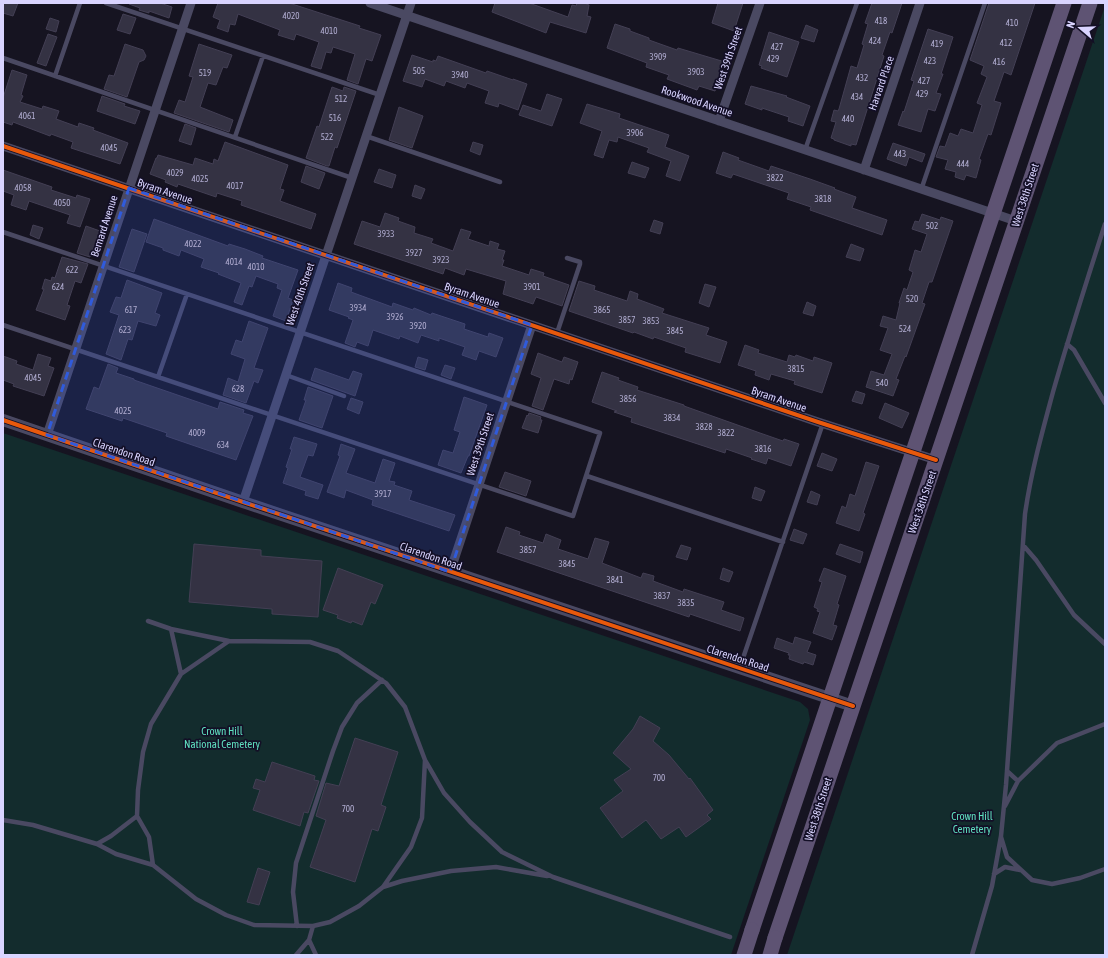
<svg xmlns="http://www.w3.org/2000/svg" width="1108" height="958" font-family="'Asap Condensed',sans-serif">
  <rect width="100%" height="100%" fill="#161421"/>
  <path fill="#132c2d" d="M1105,6V955H787Z
    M3,433L800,702L808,709L810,720L731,955H3Z"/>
  <path fill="#343243" stroke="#433f54" d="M3,3H18L13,16L3,13Z
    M129,3H160L172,7L169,18L149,11V13L139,10L140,8L129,4Z
    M218,3H289L360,26L359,28L381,35L372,61L366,59L358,84L347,80L355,54L333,47L331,53L326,52L321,69L311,66L319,42L296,34L294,40L278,35L280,30L238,14L235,25L230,24L228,32L217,28L220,20L213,17Z
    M495,3H529L568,17L572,5L576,6L577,3H584L589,5L587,16L591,17L586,33L550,22L546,33L492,12Z
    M718,3H743L734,31L712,23Z
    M872,3H902L892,33L890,32L882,55L884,56L856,145L851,144V146L834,140V139L831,138L836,122L831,121L834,110L838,111L839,109L851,66L857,68L864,45L862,44L868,24L865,23Z
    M989,3H1035L1011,75L1004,72L994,101L1001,103L991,135L988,134L979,159L981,160L976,178L966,175L964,180L955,177L956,172L945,169L948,160L936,157L940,146L945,147L950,133L958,136L961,129L973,133L982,105L977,103L987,77L981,74L984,66L970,60Z
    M123,14L136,18L130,34L117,30Z
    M50,18L59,21L56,32L46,29Z
    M615,24L630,29V31L649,38V40L677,50L678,48L725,62L715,91L699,86L697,90L667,79L669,75L646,67L647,63L607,48Z
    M806,25L818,30L814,42L801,38Z
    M928,29L953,37L941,74H943L936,93L941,94L935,111L928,109L921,132L898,125L903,111L904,112L914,81L911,80Z
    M769,32L799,42L787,77L761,68L762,66L759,65Z
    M48,34L57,37L46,66L37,63Z
    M125,44L143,50L146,56L144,60L139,62L127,97L104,89L109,75L114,76Z
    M199,44L232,55L227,68L223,67L216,85L208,83L200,107L233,120L229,132L174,113L179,100L185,102L193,77L189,76Z
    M412,55L433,62V60L436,61L438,56L486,73L487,71L513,80V79L527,84L518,110L499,103L498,107L485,103L489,91L467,83L465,88L446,81L444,86L425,79L422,87L403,81Z
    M12,70L27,75L21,95L23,96L20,102L42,109L43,106L59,111L56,119L78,127L79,123L94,128L93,130L128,143L120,164L71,148L73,142L51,134L50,136L13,122L12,125L3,122V98Z
    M751,86L787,96L786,97L810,106L803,126L788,121L789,117L762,108V110L745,104Z
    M332,87L343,91L344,87L356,91L337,148L335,147L329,166H327L306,158L317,126L319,127Z
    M547,94L562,99L552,126L519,115L523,105L541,111Z
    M102,96L125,104L124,106L140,111L135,124L97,111Z
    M587,104L620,114L619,118L669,135L665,147L689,156L680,181L666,176L671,161L647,152L649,148L618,137L617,142L609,140L603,158L594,155L602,131L580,123Z
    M399,107L423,116L412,148L389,140Z
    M185,124L196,128L191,145L179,141Z
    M225,142L288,165L280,189L284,190L280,201L316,214L311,229L241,205L242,201L217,193L216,197L178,184L177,187L165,182L166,180L150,174L156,158H157L158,155L193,165L195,158L213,164L214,159L218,161Z
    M473,142L483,145L480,155L470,151Z
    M893,143L925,154L922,162L909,157L906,166L887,159Z
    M723,152L739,158L738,160L769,171L771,166L810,179L835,188L834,189L856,197L852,208L887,220L882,235L810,210L811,207L787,199L789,193L733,174L731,178L716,173Z
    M632,162L649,168L645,178L628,173Z
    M306,166L325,173L319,189L301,182Z
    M379,169L396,175L392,188L374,182Z
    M3,170L52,187L51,190L76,198L77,195L90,199L80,227L67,223L70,215L29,201L26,210L11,205L14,195L3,191Z
    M415,185L425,189L421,199L412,196Z
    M385,213L399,218L398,221L415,227L414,233L433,239L431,243L453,251L461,229L471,232L468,239L489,246L490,241L499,244L497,249L505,251L502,260H504L502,266L529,275L531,269L544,273L543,276L569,285L562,306L536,297L533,304L503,294L506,281L466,269L464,275L445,268L443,274L354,244L362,221L380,227Z
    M922,214L940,220L941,217L953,221L932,282H929L922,303L925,304L906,357L905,356L896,379L899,380L893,396L866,387L871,371L884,375L892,354L880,350L888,328L880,326L883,316L896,320L900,303H899L904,288L907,290L913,272L909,270L915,250L921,252L927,234L912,229L915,221L919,222Z
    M154,219L228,246L229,244L245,249L263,256L262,258L298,270L288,298L293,300L286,321L273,316L282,290L277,288L278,284L256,276L252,287L249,286L242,305L234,302L241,283L218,274L219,273L201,267L204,259L181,250L179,256L163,250V248L146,242Z
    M654,220L663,223L660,234L650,231Z
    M33,225L43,228L39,239L30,235Z
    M86,226L100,231L90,257L77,253Z
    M132,229L147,234L134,272L119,267Z
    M851,244L864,249L860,261L846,257Z
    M62,257L88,264L81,283L75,281L67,305L70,306L65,320L36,310L44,289H42L45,279L51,281L52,277L55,278Z
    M127,280L162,293L155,313L160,315L156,326L138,321L132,340L128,339L121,360L106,354L119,315L110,312L116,297L121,298Z
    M579,281L595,286L594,290L627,301L630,291L638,294L637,299L664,309L662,313L709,328L706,335L727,342L720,363L685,352L686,348L654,337L653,339L634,332L633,333L569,311Z
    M338,283L352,288L351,292L392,307L393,303L413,310L414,308L431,315L432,313L465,324L464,329L488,337L489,333L503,338L496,357L479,351L476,360L462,355L465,347L439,338V341L421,335L418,343L400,336L399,339L373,330L368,346L357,342L355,347L345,343L353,320L348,318L349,317L329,310Z
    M705,284L716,287L709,307L699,303Z
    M807,302L816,306L813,316L803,313Z
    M249,321L268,328L254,368L263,370L258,383L254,381L246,403L223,395L228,378L238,382L245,359L231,354L236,340L242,342Z
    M745,345L759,350L758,353L787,362L789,355L795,357L796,355L813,361L814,357L832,363L822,393L794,384L795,381L771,374L769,380L755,375L756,371L738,365Z
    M538,353L562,362L564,357L578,362L572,380L570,379L569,384L554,379L543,410L532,406L541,378L531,374Z
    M38,354L51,358L48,366L54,368L44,396L13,386L14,384L3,380V356L17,361L16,364L33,370Z
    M418,357L428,360L425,370L415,367Z
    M108,364L118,368L116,373L134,379V380L218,409L220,402L244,410L243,413L253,416L236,460L166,436L167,433L123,418L122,421L86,409L94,387L99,389Z
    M445,365L455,368L451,379L441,375Z
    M315,368L349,380L353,371L362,374L355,396L311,380Z
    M602,372L619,378L618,380L638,387L637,390L684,405V406L760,433L783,441L784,439L799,444L791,466L768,458L766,464L751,459L752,458L726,449L725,453L631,422L632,418L614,412L617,411L592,402Z
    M308,387L333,396L322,428L299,420L306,400H304Z
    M856,391L865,394L862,404L852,401Z
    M464,397L487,405L469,456H468L461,473L438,465L443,450L453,453L460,432L454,430Z
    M351,398L363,402L359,414L347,409Z
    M885,403L909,413L902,428L879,418Z
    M529,413L541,417L540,420H542L538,433L522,428L527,415L528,416Z
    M294,437L317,444L313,456L308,455L300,477L323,485L318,499L305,495L306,491L283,483L288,468L286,467L292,449H290Z
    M341,444L355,449L346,473L375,483L383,459L395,463L389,481L395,482L394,485L412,491L409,500L455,515L449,531L372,505L373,500L346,490L344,498L327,492L340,456L338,455Z
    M822,453L837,459L832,471L817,466Z
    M866,462L879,466L863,513L865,514L859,531L836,523L842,506L846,508L850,494L855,496Z
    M505,472L531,481L526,496L499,487Z
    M755,487L765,491L761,501L752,498Z
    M811,491L820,495L817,505L807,502Z
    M506,527L520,532L519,535L543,543L546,534L561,540L558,549L588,559L595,538L609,542L602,563L641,578L643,573L654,576L653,581L683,592L684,589L724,602L721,610L744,618L740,631L690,614L689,617L497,552Z
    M794,529L807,534L803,544L790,540Z
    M194,544L261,550V556L322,561L318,617L272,614V609L189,602Z
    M840,544L863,552L860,563L836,554Z
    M681,545L691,548L687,560L676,557Z
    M338,568L383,585L375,604L371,602L362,625L352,621L351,623L337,618L338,615L323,610Z
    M723,568L733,572L729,582L720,579Z
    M824,568L846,576L837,604L839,605L833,625L837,626L832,640L813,633L820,612L817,611L818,609L814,607L822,582L819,581Z
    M795,637L811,642L807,652L816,655L813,665L804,662L803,664L789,659L790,655H788L789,653L774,648L777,638L793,644Z
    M640,716L660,728L653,741L669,755L689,779L690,778L713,810L707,815L711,819L686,837L679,827L661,839L646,820L622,838L600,808L623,791L614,780L631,769L613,753L633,729Z
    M355,738L398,752L381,805L386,807L378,831L372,829L355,882L310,867L326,820L316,816L326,783L339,786Z
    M272,762L315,776L314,780L319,781L308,813L304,812L300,826L253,810L260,790L253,788L256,779L265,782Z
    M258,868L270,872L259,905L247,902Z"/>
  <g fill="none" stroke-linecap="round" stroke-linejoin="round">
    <path stroke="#4a4962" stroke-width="4.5" d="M106,3L380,95
      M3,58L352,178
      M55,76L80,3
      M366,136L500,182
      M235,137L263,56
      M805,150L857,3
      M921,190L985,3
      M3,232L600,433L573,516L3,325
      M557,333L580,264V262L567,258
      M1067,344L1074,350L1105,403
      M286,375L344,396
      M158,377L187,294
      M587,476L783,542
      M1023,545L1036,560L1074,615L1105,644
      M148,621L171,629L229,641
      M171,629L181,674
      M229,641L310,642L338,651L386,683L405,707L425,760L422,818L411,847L383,887L359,906L330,922L313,926L254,925L226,915L196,899L153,865L149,837L137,816L138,790L143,752L151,724L181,674Z
      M740,667L823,423
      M425,760L444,793L470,822L502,852L553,877L730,937
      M1007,771L1018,781
      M1005,806L1018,781L1057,743L1105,724
      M137,816L111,836L97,844L116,854L153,865
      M3,820L33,825L97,844
      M1001,837L1007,857L1032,880L1052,884L1080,878L1105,869
      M994,874L1005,867L1020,870
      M383,887L402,881L451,871L496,867L547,876
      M297,926L293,892L296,863L333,751L342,727L357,703L382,680
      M309,940L316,955
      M296,955L309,940L313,926
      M972,955L992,886L1001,836L1006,785L1025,514C1031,472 1042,433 1053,392C1069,336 1087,280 1105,224"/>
    <path stroke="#4a4962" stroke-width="9" d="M370,3L1016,221
      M719,121L760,3
      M3,146L818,422L936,460
      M864,170L920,3
      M47,435L191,3
      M243,502L411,3
      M450,572L532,325"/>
    <path stroke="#4a4962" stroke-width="12" d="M3,420L243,502L853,706"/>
    <path stroke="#5e5373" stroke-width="15" d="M752,930L1064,3
      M775,938L1090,3"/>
    <path stroke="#5e5373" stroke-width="15" d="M744,955L752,930
      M770,955L775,938"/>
    <g stroke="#130f26" stroke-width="6">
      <path id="cycleway" d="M3,146L818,422L936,460
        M3,420L243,502L853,706"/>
    </g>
    <use href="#cycleway" stroke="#e8590c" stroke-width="4"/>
  </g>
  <path fill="#305bdc" fill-opacity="0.2" stroke="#305bdc" stroke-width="3" stroke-dasharray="8 5" stroke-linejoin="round" d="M129,188L532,325L450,572L47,435Z"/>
  <g text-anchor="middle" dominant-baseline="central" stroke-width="3.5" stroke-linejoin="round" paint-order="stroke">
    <g font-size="9" fill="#b0acd0">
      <text x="291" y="16">4020</text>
      <text x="881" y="21">418</text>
      <text x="1012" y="23">410</text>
      <text x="329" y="31">4010</text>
      <text x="875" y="41">424</text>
      <text x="1006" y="43">412</text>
      <text x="937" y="44">419</text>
      <text x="777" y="47">427</text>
      <text x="658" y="57">3909</text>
      <text x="773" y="59">429</text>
      <text x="930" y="61">423</text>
      <text x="999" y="62">416</text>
      <text x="419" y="71">505</text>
      <text x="696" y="72">3903</text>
      <text x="205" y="73">519</text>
      <text x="460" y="75">3940</text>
      <text x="862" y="78">432</text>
      <text x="924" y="81">427</text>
      <text x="922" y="94">429</text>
      <text x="857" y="97">434</text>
      <text x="341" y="99">512</text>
      <text x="27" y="116">4061</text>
      <text x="335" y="118">516</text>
      <text x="848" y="119">440</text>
      <text x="635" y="133">3906</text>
      <text x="327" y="137">522</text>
      <text x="109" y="148">4045</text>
      <text x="900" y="154">443</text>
      <text x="963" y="164">444</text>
      <text x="175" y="173">4029</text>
      <text x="775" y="178">3822</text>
      <text x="200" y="179">4025</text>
      <text x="235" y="186">4017</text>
      <text x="23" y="188">4058</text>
      <text x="823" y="199">3818</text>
      <text x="62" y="203">4050</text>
      <text x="932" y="226">502</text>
      <text x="386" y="234">3933</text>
      <text x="193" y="244">4022</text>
      <text x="414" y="253">3927</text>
      <text x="441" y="260">3923</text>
      <text x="234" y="262">4014</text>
      <text x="256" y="267">4010</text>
      <text x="72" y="270">622</text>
      <text x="58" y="287">624</text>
      <text x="532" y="287">3901</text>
      <text x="912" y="299">520</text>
      <text x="358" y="308">3934</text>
      <text x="131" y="310">617</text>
      <text x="602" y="310">3865</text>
      <text x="395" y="317">3926</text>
      <text x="627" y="320">3857</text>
      <text x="651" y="321">3853</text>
      <text x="418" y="326">3920</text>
      <text x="905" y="329">524</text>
      <text x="125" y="330">623</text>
      <text x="675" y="331">3845</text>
      <text x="796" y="369">3815</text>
      <text x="33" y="378">4045</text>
      <text x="882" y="383">540</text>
      <text x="238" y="389">628</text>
      <text x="628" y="399">3856</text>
      <text x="123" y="411">4025</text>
      <text x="672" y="418">3834</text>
      <text x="704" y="427">3828</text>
      <text x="197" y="433">4009</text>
      <text x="726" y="433">3822</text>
      <text x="223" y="445">634</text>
      <text x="763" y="449">3816</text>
      <text x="383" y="494">3917</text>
      <text x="528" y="550">3857</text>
      <text x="567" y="564">3845</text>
      <text x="615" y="580">3841</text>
      <text x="662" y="596">3837</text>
      <text x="686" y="603">3835</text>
      <text x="659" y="778">700</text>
      <text x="348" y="809">700</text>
    </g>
    <g font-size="11" fill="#d9d4ff" stroke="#130f26">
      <text transform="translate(728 58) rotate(-71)">West 39th Street</text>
      <text transform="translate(881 83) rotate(-71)">Harvard Place</text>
      <text transform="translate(697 101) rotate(19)">Rookwood Avenue</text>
      <text transform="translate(165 191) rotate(19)">Byram Avenue</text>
      <text transform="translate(1025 195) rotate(-72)">West 38th Street</text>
      <text transform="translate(104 226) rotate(-72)">Bernard Avenue</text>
      <text transform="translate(300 294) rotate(-71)">West 40th Street</text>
      <text transform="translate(472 295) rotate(19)">Byram Avenue</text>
      <text transform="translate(779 399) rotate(19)">Byram Avenue</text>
      <text transform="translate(480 444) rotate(-72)">West 39th Street</text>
      <text transform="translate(124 452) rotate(19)">Clarendon Road</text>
      <text transform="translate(922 502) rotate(-71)">West 38th Street</text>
      <text transform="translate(431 556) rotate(19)">Clarendon Road</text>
      <text transform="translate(738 658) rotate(18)">Clarendon Road</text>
      <text transform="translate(818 809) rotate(-72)">West 38th Street</text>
    </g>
    <g font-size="11" fill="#5fe0c0" stroke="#130f26">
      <text x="222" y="731">Crown Hill<tspan x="222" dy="13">National Cemetery</tspan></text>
      <text x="972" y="816">Crown Hill<tspan x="972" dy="13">Cemetery</tspan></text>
    </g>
  </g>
  <rect width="1108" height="958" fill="none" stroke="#d9d4ff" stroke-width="8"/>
  <g transform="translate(1080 28) rotate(289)" stroke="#130f26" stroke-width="3" paint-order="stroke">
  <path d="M0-3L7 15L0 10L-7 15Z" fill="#d9d4ff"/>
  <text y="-6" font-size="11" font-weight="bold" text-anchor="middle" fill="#d9d4ff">N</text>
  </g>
</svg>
